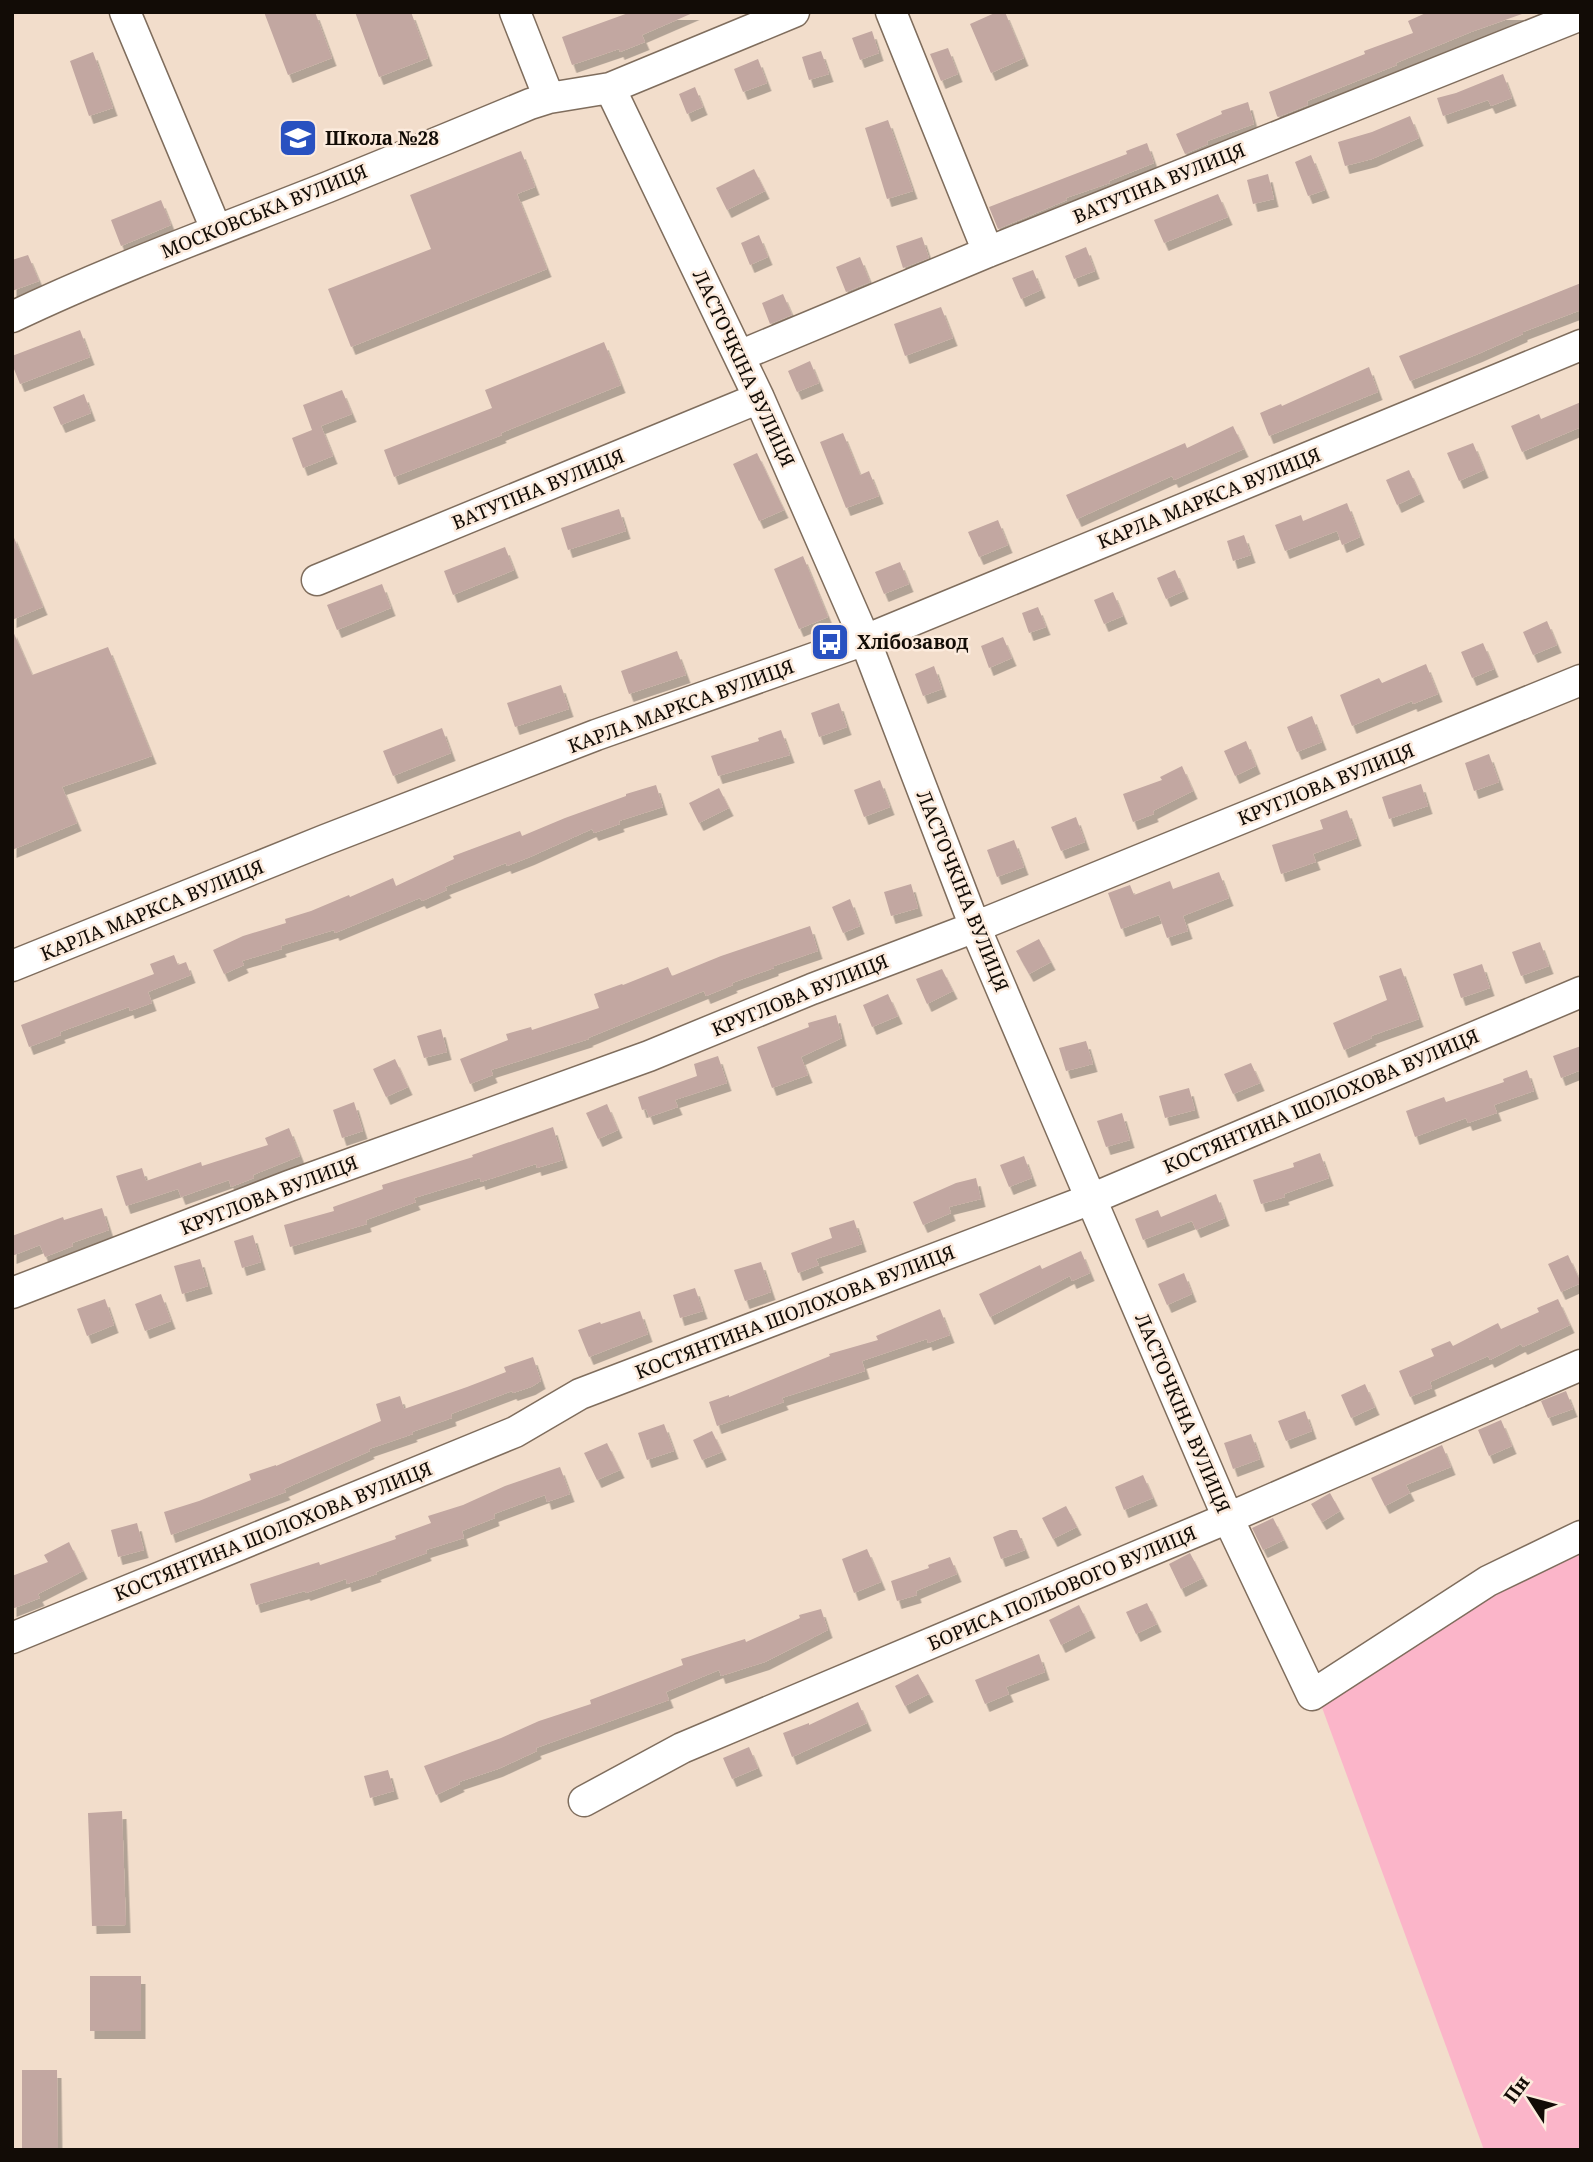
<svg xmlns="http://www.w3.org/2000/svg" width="1593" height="2162" font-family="'Noto Serif',serif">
  <defs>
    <filter id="shadow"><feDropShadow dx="4.5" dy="8" stdDeviation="0" flood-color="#0004"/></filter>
  </defs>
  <rect width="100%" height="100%" fill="#f2ddcb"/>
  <path fill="#fbb5c9" d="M1581,1545V2150H1484L1320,1702L1492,1588Z"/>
  <path fill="#c2a7a1" filter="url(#shadow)" d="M264,12H315L332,58L288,75Z
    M355,12H411L428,58L379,77Z
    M631,12H695L642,35L645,42L620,52L619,49L572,65L562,37Z
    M997,12H1005L1024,58L991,73L970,24Z
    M1428,12H1521L1522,14L1471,32L1396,63L1397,65L1307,101L1308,105L1278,117L1277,116L1269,92L1365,54L1364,51L1413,33L1408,21Z
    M872,31L879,53L860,60L852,38Z
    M948,48L958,74L941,81L930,54Z
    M821,51L829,74L809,80L802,57Z
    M93,52L113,108L89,116L70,61Z
    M758,59L767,83L743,92L734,69Z
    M1503,74L1512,98L1491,106L1488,100L1443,116L1437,98L1456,93Z
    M695,87L703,107L687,114L679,94Z
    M1248,102L1254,124L1207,141L1208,144L1185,154L1176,134L1222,114L1221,111Z
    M1410,116L1419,138L1372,159L1345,166L1338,142L1372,132Z
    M888,120L913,191L887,199L865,128Z
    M1147,143L1154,163L1109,181L1110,183L1066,198L1067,200L998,229L989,207L1127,154L1126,151Z
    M521,151L535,187L517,194L547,269L351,347L328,289L431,249L410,195Z
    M1311,155L1325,190L1308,196L1295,162Z
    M754,169L765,191L727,210L716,188Z
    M1268,174L1274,199L1253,204L1247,180Z
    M1218,194L1228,217L1164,243L1154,220Z
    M161,200L171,225L121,246L111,220Z
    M759,235L768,257L750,265L741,243Z
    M922,237L929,258L903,268L896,246Z
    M1086,247L1095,271L1074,279L1065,256Z
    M28,255L39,281L12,291V260Z
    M860,257L870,282L846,292L836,267Z
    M1033,270L1041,290L1021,299L1012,278Z
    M1581,283V310L1523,332V334L1478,354L1410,381L1399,356Z
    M783,294L792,315L770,324L762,303Z
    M941,307L953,338L905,356L894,324Z
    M80,330L90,357L20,384L12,364V356Z
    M604,342L621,385L501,433L502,435L394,477L384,450L492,408L485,390Z
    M810,361L819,383L797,392L788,371Z
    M1369,367L1378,392L1269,436L1260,413L1281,404L1282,406Z
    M342,390L352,414L321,426L333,456L303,468L292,438L312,430L303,405Z
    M84,394L91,413L61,425L53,407Z
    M1581,402V427L1522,452L1511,426L1539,414L1541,419Z
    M1233,426L1244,449L1174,480L1172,476L1077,519L1066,495L1185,443L1187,448Z
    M843,433L860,475L869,471L879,496L846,508L820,442Z
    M1473,443L1484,470L1459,481L1447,453Z
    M757,453L784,510L759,521L733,464Z
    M1409,470L1420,494L1397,505L1386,480Z
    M1347,503L1360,537L1342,545L1337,531L1285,551L1275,525L1301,515L1303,521Z
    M619,509L626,531L568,550L561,528Z
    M998,520L1008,545L979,557L968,532Z
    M12,533L43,607L12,620Z
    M1244,535L1251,555L1233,561L1227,541Z
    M505,547L514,570L453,595L444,571Z
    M803,556L828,617L799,629L774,569Z
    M900,562L909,584L884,594L875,572Z
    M1175,570L1184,591L1166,599L1157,578Z
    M382,584L391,608L337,630L327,605Z
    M1113,592L1123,616L1104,624L1094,600Z
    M1038,607L1046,627L1029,633L1022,613Z
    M1547,621L1557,645L1533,655L1523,632Z
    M12,629L32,675L108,647L152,756L62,787L77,823L12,850Z
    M1003,637L1012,658L989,668L981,646Z
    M1483,643L1494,669L1472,678L1461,652Z
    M677,651L686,675L629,694L621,671Z
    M1426,664L1438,694L1413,704L1412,701L1352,726L1340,695L1379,678L1382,683Z
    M934,666L942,689L923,696L915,674Z
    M561,685L569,709L515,727L507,703Z
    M839,703L847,727L819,737L811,713Z
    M1312,716L1322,742L1297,752L1287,727Z
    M442,728L451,753L393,776L383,751Z
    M781,730L790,755L718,776L711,756L759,741L758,738Z
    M1246,741L1256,766L1235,776L1224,751Z
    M1489,754L1499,782L1474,791L1465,763Z
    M1182,766L1193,791L1153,811L1154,814L1133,822L1123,794L1162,780L1160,777Z
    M880,780L890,807L864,817L854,790Z
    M1421,784L1428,806L1389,819L1382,797Z
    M656,785L663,807L619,821L620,824L594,833L592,829L530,857L507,866L506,863L445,887L447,890L422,901L420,898L335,933L334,930L281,946L282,949L242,961L244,965L224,974L213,950L243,936L286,923L285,919L311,911L349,895L350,897L393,878L396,886L454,859L453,856L520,831L522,836L565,818L626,796V794Z
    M719,788L729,808L699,823L689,803Z
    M1347,810L1357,838L1313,854L1316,862L1281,874L1272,845L1323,829L1320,820Z
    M1076,817L1085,842L1061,851L1051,827Z
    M1014,840L1024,867L997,877L987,850Z
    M1219,872L1229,898L1183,916L1188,931L1167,938L1159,915L1121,929L1108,893L1130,885L1134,895L1170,881L1173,889Z
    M911,884L918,908L891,916L884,892Z
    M850,899L860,926L843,933L832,907Z
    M810,926L818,951L774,966V968L732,983L733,985L706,996L704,991L588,1038L589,1039L491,1070L493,1075L470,1084L460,1059L508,1040L506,1034L531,1027L532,1030L599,1008L594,994L622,984L623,985L668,967L672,976L721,956Z
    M1039,939L1051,962L1029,974L1016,951Z
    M1540,942L1549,966L1521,976L1512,952Z
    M174,955L178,965L186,962L191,975L148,992L152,1003L130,1011L129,1007L60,1032L61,1035L29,1047L21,1025L154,974L150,964Z
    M1482,964L1490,988L1461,998L1453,974Z
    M1401,968L1419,1019L1371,1036L1372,1038L1344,1050L1333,1023L1387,1000L1379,976Z
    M942,969L953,991L927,1004L916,979Z
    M888,994L898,1016L872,1027L863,1005Z
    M836,1015L842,1038L801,1057L808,1075L772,1088L757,1047L809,1027L808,1023Z
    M441,1029L447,1052L424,1058L417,1036Z
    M1086,1041L1093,1064L1066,1071L1059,1048Z
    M1581,1046V1070L1561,1078L1553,1056Z
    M718,1056L727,1083L675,1100L678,1107L649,1117L646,1109L642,1110L638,1097L697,1076L694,1064Z
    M395,1059L408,1087L386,1097L373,1069Z
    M1251,1063L1260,1083L1233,1094L1224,1074Z
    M1527,1070L1534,1091L1494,1105L1497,1113L1468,1123L1466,1118L1415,1137L1406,1111L1444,1097L1446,1102L1504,1082L1503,1079Z
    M1189,1088L1195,1110L1165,1118L1159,1096Z
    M354,1102L363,1131L342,1138L333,1110Z
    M607,1104L618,1130L598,1139L586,1113Z
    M1122,1113L1130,1140L1106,1147L1097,1121Z
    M553,1127L563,1160L537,1168L536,1164L481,1182L480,1178L414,1198L416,1202L366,1220L367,1224L290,1247L284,1225L334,1211L333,1207L383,1189L382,1185L473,1157L472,1155Z
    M289,1128L300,1156L253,1175L254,1178L231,1187L229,1180L181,1197L178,1189L126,1206L116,1176L142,1168L146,1181L201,1162L202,1166L268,1145L265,1138Z
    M1320,1153L1329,1178L1284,1194L1285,1197L1261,1204L1253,1180L1294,1167L1293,1163Z
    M1024,1156L1032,1178L1009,1187L1000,1165Z
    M976,1178L981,1199L949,1207L951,1213L923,1225L913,1202L956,1183Z
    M1216,1194L1225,1218L1196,1230L1192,1221L1143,1240L1135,1219L1158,1210L1161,1217Z
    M102,1208L109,1230L72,1243L73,1246L45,1257L40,1245L12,1256V1236L63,1217L64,1220Z
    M854,1220L862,1244L816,1259L819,1265L798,1273L791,1253L832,1238L829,1228Z
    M253,1235L261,1262L242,1268L234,1241Z
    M1081,1251L1090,1273L1072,1281L1070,1276L990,1317L979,1294L1040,1265L1042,1269Z
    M1568,1255L1581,1283L1561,1292L1548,1264Z
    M200,1259L208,1286L182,1294L174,1266Z
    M761,1262L771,1292L745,1301L734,1270Z
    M1184,1273L1192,1294L1167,1305L1158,1284Z
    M695,1288L703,1311L680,1318L673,1295Z
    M161,1294L171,1321L145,1331L135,1304Z
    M105,1299L114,1325L87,1336L77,1309Z
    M1558,1299L1570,1325L1523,1347L1521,1344L1490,1360L1488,1356L1430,1382L1432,1388L1410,1397L1399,1371L1434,1356L1431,1349L1450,1341L1453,1346L1498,1323L1501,1329L1539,1312L1537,1308Z
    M940,1309L950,1335L928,1343L927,1339L862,1361L865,1371L782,1398L784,1402L717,1426L709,1402L729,1395V1397L830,1356L829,1354L878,1340L876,1336Z
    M640,1311L648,1334L589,1357L578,1330L600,1322L601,1324Z
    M533,1357L541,1381L531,1387L513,1393L512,1391L451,1414L452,1418L412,1432L413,1434L369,1449L370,1451L284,1489L286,1492L171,1535L164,1512L199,1501L251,1480L249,1474L276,1465V1466L381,1421L376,1404L400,1396L404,1409L467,1387L506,1372L504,1367Z
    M1365,1384L1375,1407L1351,1418L1341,1395Z
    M1566,1391L1573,1409L1548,1418L1541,1401Z
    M1305,1411L1312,1431L1286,1441L1278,1421Z
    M1501,1420L1512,1446L1489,1456L1478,1430Z
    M664,1424L674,1451L647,1460L638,1433Z
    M712,1431L722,1452L702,1460L693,1440Z
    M1251,1434L1260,1459L1233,1469L1224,1443Z
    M607,1443L620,1470L597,1480L584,1453Z
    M1442,1445L1451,1467L1406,1485L1410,1493L1385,1506L1371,1478Z
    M560,1467L570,1494L547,1502L545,1495L494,1514L495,1518L462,1531L464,1538L426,1550L427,1553L376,1572L377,1574L347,1584L346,1579L306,1593L305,1591L256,1605L250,1584L319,1562L320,1565L396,1539L395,1536L431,1523L428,1516L463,1505L505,1486Z
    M1143,1475L1153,1498L1124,1510L1115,1487Z
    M1330,1493L1340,1511L1322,1522L1311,1504Z
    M1066,1506L1077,1527L1053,1539L1042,1518Z
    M1273,1518L1284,1540L1263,1550L1252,1528Z
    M137,1523L144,1550L118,1557L111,1530Z
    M1010,1530H1017L1025,1550L1001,1559L993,1537Z
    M69,1542L83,1571L38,1594L40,1598L12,1609V1576L48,1562L44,1555Z
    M867,1549L881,1582L854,1593L842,1559Z
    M1190,1553L1203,1578L1181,1589L1169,1564Z
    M950,1557L957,1574L916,1591L917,1595L897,1601L891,1581L929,1568L928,1565Z
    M1147,1603L1157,1624L1136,1634L1126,1612Z
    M1079,1605L1091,1630L1061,1645L1049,1620Z
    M821,1609L828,1630L765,1662L721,1676L719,1670L666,1692L669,1700L536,1748L537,1751L498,1769L459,1782L460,1784L436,1795L424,1766L501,1738L539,1721L591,1704L590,1700L683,1665L681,1659L745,1639L746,1642L800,1618L799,1615Z
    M1039,1654L1045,1672L1006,1687L1009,1694L985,1704L975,1680Z
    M918,1674L929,1694L905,1706L895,1686Z
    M858,1702L867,1723L792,1757L783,1733L809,1723V1725Z
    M749,1747L758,1768L732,1779L723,1758Z
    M388,1770L394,1791L370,1798L364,1776Z
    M122,1811L126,1925L92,1926L88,1813Z
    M90,1976H141V2031H90Z
    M22,2070H57L58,2150H22Z"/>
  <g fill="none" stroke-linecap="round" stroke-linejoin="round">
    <g stroke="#7f6d5d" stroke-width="33">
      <path id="minor" d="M125,12L216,229
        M515,12L549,98
        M891,12L988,252
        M610,88L759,398L865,640L975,927L1091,1199L1228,1518L1312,1695L1488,1581L1581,1536
        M12,317C115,268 222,229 328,187C395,160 463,132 530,104L549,98L610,88L794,12
        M739,356L988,252L1581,15
        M317,580L759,398
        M12,966L325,840L596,735L865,640L1581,345
        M12,1293L289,1186L649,1056L812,989L975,927L1581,680
        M12,1638L515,1432L580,1394L1091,1199L1581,992
        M584,1801L682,1748L1228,1518L1581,1365"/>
    </g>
    <use href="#minor" stroke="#fff" stroke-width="30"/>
  </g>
  <defs>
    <g id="school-square" transform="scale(2.0125)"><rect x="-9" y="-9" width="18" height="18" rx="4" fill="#2951c0" stroke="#fcebdd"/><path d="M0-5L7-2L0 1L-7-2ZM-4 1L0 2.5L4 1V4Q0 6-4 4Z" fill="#fff"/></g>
    <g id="bus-square" transform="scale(2.0125)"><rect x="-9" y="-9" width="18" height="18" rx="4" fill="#2951c0" stroke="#fcebdd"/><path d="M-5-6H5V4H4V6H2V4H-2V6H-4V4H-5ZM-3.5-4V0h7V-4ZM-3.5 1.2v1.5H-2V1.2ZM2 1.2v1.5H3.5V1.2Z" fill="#fff"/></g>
  </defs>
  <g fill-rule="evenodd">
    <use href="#school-square" x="298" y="138"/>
    <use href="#bus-square" x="830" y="642"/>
  </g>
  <g text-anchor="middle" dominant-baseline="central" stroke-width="5" stroke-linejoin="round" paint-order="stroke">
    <g font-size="19" font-weight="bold" fill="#120c06" stroke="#fcebdd" text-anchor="start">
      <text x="325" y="138">Школа №28</text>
      <text x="857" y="642">Хлібозавод</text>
    </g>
    <g font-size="19" fill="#120c06" stroke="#fcebdd">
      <text transform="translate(1159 183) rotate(-22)">ВАТУТІНА ВУЛИЦЯ</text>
      <text transform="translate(264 211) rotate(-22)">МОСКОВСЬКА ВУЛИЦЯ</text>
      <text transform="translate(744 368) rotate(65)">ЛАСТОЧКІНА ВУЛИЦЯ</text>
      <text transform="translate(538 489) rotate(-22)">ВАТУТІНА ВУЛИЦЯ</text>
      <text transform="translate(1209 498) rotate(-22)">КАРЛА МАРКСА ВУЛИЦЯ</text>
      <text transform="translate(681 706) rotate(-20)">КАРЛА МАРКСА ВУЛИЦЯ</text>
      <text transform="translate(1326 784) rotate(-22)">КРУГЛОВА ВУЛИЦЯ</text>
      <text transform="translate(963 891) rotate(68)">ЛАСТОЧКІНА ВУЛИЦЯ</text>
      <text transform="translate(152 910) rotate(-22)">КАРЛА МАРКСА ВУЛИЦЯ</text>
      <text transform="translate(800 995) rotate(-22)">КРУГЛОВА ВУЛИЦЯ</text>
      <text transform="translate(1321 1101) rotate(-23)">КОСТЯНТИНА ШОЛОХОВА ВУЛИЦЯ</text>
      <text transform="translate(269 1195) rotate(-21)">КРУГЛОВА ВУЛИЦЯ</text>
      <text transform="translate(795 1312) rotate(-21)">КОСТЯНТИНА ШОЛОХОВА ВУЛИЦЯ</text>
      <text transform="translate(1183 1413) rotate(67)">ЛАСТОЧКІНА ВУЛИЦЯ</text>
      <text transform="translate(273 1531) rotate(-22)">КОСТЯНТИНА ШОЛОХОВА ВУЛИЦЯ</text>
      <text transform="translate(1062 1588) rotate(-23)">БОРИСА ПОЛЬОВОГО ВУЛИЦЯ</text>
    </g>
  </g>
  <rect width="1593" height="2162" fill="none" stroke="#120c06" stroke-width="28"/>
  <g transform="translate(1530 2099) rotate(306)" stroke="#fcebdd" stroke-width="5" paint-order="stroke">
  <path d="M0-5L12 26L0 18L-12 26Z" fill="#120c06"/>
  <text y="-10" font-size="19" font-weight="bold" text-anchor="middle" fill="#120c06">Пн</text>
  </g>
</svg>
